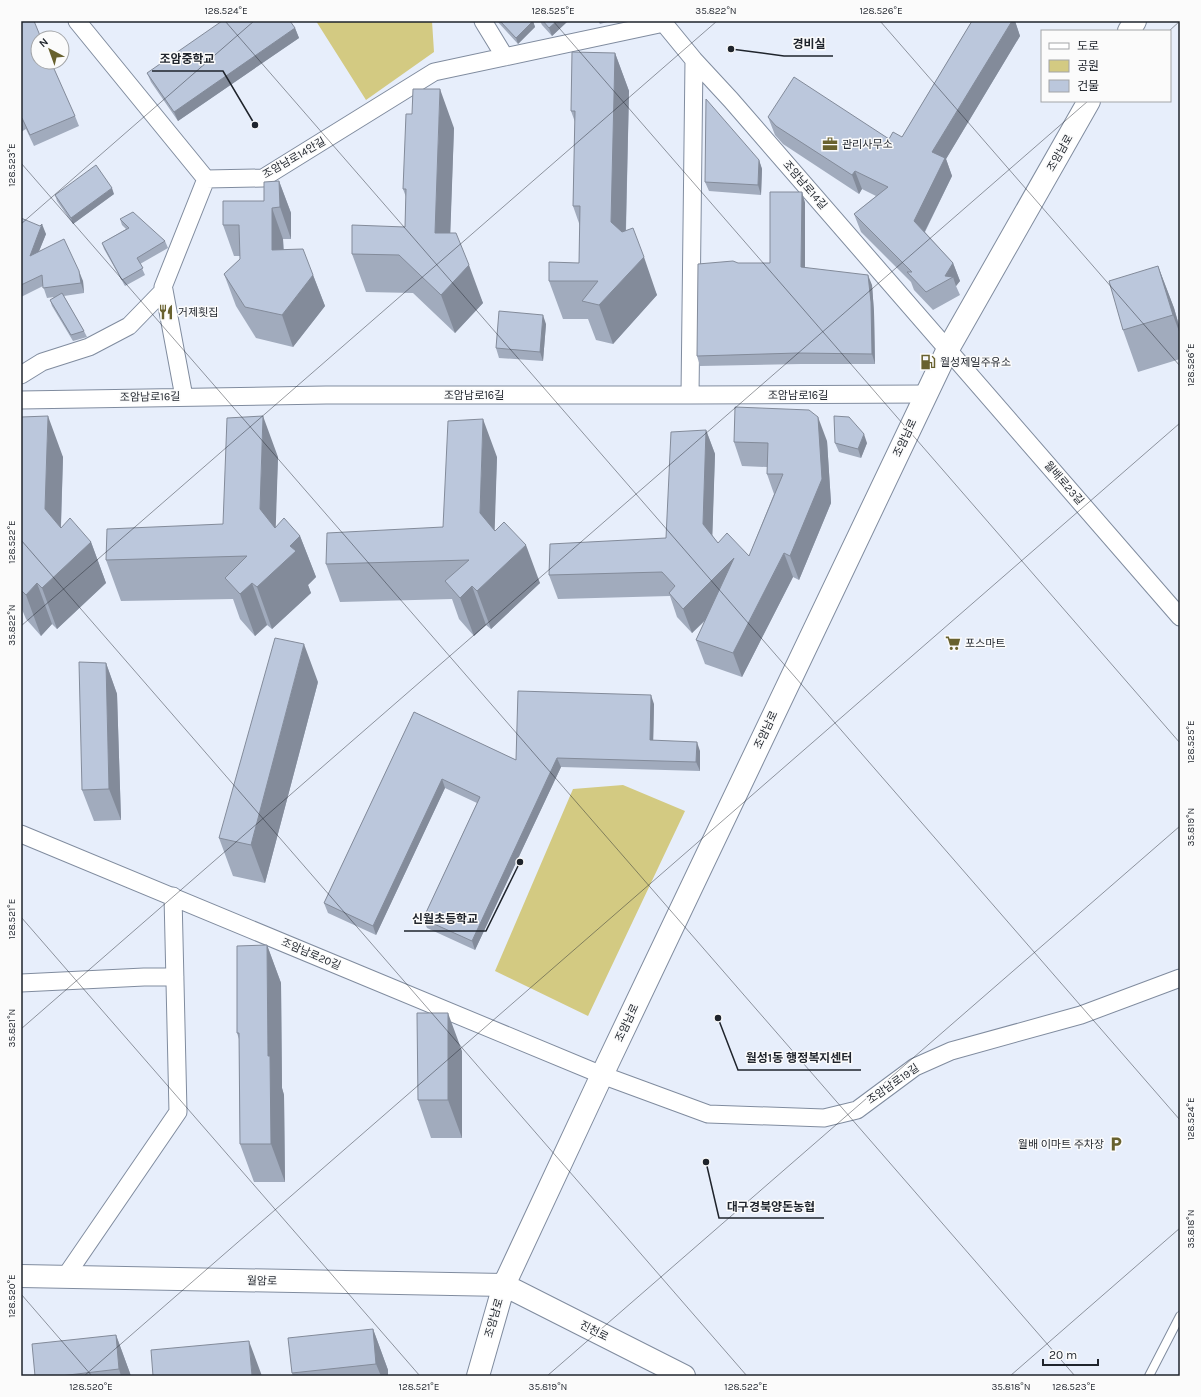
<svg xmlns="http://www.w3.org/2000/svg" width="1201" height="1397" font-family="Karla,'Noto Sans KR',sans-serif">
  <rect width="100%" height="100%" fill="#e7eefb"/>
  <path fill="#d3ca82" d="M316,21H432L434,52L366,100Z
    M623,785L685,811L588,1016L495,971L573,789Z"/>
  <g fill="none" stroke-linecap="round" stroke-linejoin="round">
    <g stroke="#808c9f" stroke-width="10">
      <path id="service" d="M1149,1376L1180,1316"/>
    </g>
    <g stroke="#808c9f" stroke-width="19">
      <path id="minor" d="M77,21L206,179
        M483,21L505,57
        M662,21L694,60L731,100L1180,617
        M164,290L184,397
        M21,375L42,362L89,347L129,326L164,290L163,287L206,179L263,178L434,72L664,23
        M690,395L694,60
        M21,400L326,395H690L926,394
        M21,834L602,1075L708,1114L824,1118L857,1110L915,1067L951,1051L1081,1015L1180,978
        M21,983L144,977H175
        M65,1277L178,1112L173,896"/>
    </g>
    <g stroke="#808c9f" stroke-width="24">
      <path id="secondary" d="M1129,31L1135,21
        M21,1276L504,1285L684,1376
        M478,1376L504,1285L602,1075L948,349L1089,101"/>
    </g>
    <use href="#service" stroke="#fff" stroke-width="8"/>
    <use href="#minor" stroke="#fff" stroke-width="17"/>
    <use href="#secondary" stroke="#fff" stroke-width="22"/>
  </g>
  <path fill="#a1abbd" d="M497,21H533L535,27L518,44Z
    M540,21H568L552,36L542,25Z
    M598,21H611L600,24Z
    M972,21H1015L1020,36L946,159L952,176L925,232L953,263L960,281L956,286L960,295L933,310L914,290L911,282L861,232L854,214L876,196L862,189L859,194L783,144L775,135L768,117L889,139L902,137Z
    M21,23L75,116L79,126L34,146L26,129L21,132Z
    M295,28L299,38L178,121L151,82L147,73Z
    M615,53L629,91L626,231L657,295L613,344L596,340L588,319H563L549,281L579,263L580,226L573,206L575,122L571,111Z
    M454,128L450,233L483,303L455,333L413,293L366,292L352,254L405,227L406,197L403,189Z
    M759,160L762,169L761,195L709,191L705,182Z
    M279,181L291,213V239H283L284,250L313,275L325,306L293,347L256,338L236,306L224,274L240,259V256H234L223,225L264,201Z
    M802,192L805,203V267L872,285L874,312L875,364H801L700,366L697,356L738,263H770Z
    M114,194L73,224L57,201L55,195Z
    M21,218L46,234L39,251L83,281L84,293L64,296L84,331L87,337L73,341L52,306L50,300L54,297L47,298L43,286L21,297Z
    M120,219L165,241L168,248L140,264L145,275L125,286L104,249L102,243L126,229L122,225Z
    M1158,266L1174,308L1180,329V359L1138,372L1123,330Z
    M546,324L543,361L499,358L496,348Z
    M21,417L63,457L61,528L91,542L106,583L57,629L52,624L41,636L26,619L21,607Z
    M706,430L715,454L712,535L718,543L749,556L774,494L767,474V467L742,466L734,442L827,441L831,503L799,580L793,577L742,677L705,664L696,640L705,621L692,633L677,617L670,596L558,599L549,575L666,538Z
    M835,443H867L861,458L839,452Z
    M278,457L275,528L300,536L316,577L308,585L311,593L272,629L267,625L255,636L240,619L233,599L121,601L106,560L223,524Z
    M497,457L494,530L540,583L491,629L486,625L474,636L459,619L452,599L340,602L326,564L443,527Z
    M106,663L117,694L121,820L94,821L82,790Z
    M318,682L265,883L233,876L219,838Z
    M654,704L653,740L700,751V771L561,767L475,950L427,928L423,919L477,803L445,788L376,935L328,913L324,903L414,712L516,760Z
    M267,945L281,983L282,1088L284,1095L285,1182H254L240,1144L239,1039L237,1033Z
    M462,1051V1138H431L418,1100Z
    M373,1329L388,1370V1376H293L292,1373Z
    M116,1335L131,1376H35Z"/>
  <path fill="#838b9a" d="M533,21L535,27L518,44L516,38Z
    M557,21H568L552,36L549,28Z
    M1012,21H1015L1020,36L946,159L952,176L921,239L914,221L932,152Z
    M295,28L299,38L178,121L174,112Z
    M615,53L629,91L625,260L611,222Z
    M440,89L454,128L449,271L435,233Z
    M759,160L762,169L761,195L758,185Z
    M855,171L862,189L859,194L852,175Z
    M279,181L291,213V239L280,207Z
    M112,188L114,194L73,224L71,218Z
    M802,192L805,203V277L801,267Z
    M272,208L283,239L284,281L272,250Z
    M42,224L46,234L33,266L30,256Z
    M644,257L657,295L613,344L599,305Z
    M953,263L960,281L956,286L953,277L945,276Z
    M469,265L483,303L455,333L441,295Z
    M1158,266L1174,308L1180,329V334L1173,315Z
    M79,271L83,281L84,293L81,283Z
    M313,275L325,306L293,347L282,315Z
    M868,275L872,285L874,312L875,364L872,354Z
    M543,315L546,324L543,361L540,352Z
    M48,416L63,457L60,551L45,509Z
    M263,416L278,457L275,551L260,509Z
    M818,417L827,441L831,503L799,580L790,556Z
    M483,419L497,457L494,551L480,513Z
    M706,430L715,454L712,548L703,524Z
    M864,434L867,443L861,458L858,449Z
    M300,536L316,577L308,585L311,593L272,629L257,587L290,546Z
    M91,542L106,583L57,629L42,588Z
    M526,545L540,583L491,629L477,591Z
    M784,553L793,577L742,677L733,653Z
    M734,558L742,583L692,633L683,609Z
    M37,583L52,624L41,636L26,595Z
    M252,583L267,625L255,636L240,594Z
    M472,586L486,625L474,636L460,598Z
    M304,644L318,682L265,883L251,845Z
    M106,663L117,694L121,820L109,789Z
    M651,695L654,704L653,750L650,740Z
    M697,742L700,751V771L696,762Z
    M557,758L561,767L475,950L472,941Z
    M442,779L445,788L376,935L373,926Z
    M267,945L281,983L282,1088L284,1095L285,1182L271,1144L268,1056Z
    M448,1013L462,1051V1138L448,1100Z
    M373,1329L388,1370V1376H381L376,1364Z
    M116,1335L131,1376H121L119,1369Z
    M249,1341L262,1376H252Z"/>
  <path fill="#bbc7dc" stroke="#838b9a" d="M25,21H34L41,38H38V62H51L75,116L30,135L22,118L21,119V23Z
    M222,21H290L295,28L174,112L147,73Z
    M500,21H533L516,38Z
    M543,21H557L549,28Z
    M972,21H1012L932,152L945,158L914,221L953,263L945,276L953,277L926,292L907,272H912L854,214L888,187L855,171L852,175L776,126L768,117L794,77L889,139L893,132L902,137Z
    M572,52L615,53L611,222L622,232L633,228L644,257L599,305L582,301L598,281H549V262L579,263L580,206H573L575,111H571Z
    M413,89H440L435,233H456L469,265L441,295L399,255L352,254V225L405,227L406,189H403L406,114H412Z
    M706,99L759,160L758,185L705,182Z
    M96,165L112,188L71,218L55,195Z
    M279,181L280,207L272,208V250L303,249L313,275L282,315L245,307L224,274L240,259L239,225H223V201H264V182Z
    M770,192H802L801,267L868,275L871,302L872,354L798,353L697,356L698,264L733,261L738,263H770Z
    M133,212L165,241L137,258L143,268L122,280L102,243L129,228L120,219Z
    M21,218L40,226L42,224L30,256L64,239L79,271L81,283L43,288L42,275L21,285Z
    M1158,266L1173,315L1123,330L1109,281Z
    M62,293L84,331L71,335L50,300Z
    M499,311L543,315L540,352L496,348Z
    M735,407L809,410L818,417L822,479L790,556L784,553L733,653L696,640L734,558L683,609L669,593L675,586L662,572L549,575L550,544L666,538L671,432L706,430L703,524L718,543L727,533L749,556L783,474H767L768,443L734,442Z
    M48,416L45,509L61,528L70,518L91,542L42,588L37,583L26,595L21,590V417Z
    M263,416L260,509L275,528L284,518L300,536L290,546L296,551L257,587L252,583L240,594L225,578L247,556L106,560L107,529L223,524L227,418Z
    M834,416L849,417L864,434L858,449L835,443Z
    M483,419L480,513L495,531L504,522L526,545L477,591L472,586L460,598L445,581L469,560L326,564L327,533L443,527L448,421Z
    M275,638L304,644L251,845L219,838Z
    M79,662L106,663L109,789L82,790Z
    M518,691L651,695L650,740L697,742L696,762L557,758L472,941L423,919L480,797L442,779L373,926L324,903L414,712L516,760Z
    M267,945L268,1056H270L271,1144H240L239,1033H237V946Z
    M417,1013H448V1100H418Z
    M373,1329L376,1364L292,1373L288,1338Z
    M116,1335L119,1369L60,1376H35L32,1344Z
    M249,1341L252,1376H153L151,1350Z"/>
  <path fill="none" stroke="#1f242c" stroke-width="1" stroke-opacity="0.45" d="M225,21L1180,1120M553,21L1180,743M880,21L1180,366M1169,31L1180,21M21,163L1075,1376M21,224L254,21M21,540L747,1376M21,626L717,21M21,917L420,1376M21,1029L1088,101M21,1294L92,1376M84,1376L1180,423M547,1376L1180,826M1010,1376L1180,1228"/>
  <defs>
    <g id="office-bare" transform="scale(1.2)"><path d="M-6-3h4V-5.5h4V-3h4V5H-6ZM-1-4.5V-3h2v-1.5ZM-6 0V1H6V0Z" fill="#68612e" stroke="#fbfbfb" stroke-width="2.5" paint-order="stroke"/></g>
    <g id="restaurant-bare" transform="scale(1.2)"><path d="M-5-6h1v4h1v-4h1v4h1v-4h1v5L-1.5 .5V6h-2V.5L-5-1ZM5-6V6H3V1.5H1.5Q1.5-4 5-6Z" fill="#68612e" stroke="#fbfbfb" stroke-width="2.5" paint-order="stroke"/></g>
    <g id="fuel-bare" transform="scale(1.2)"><path d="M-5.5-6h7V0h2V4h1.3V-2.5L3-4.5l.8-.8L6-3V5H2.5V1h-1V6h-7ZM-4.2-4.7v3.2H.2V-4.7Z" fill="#68612e" stroke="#fbfbfb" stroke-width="2.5" paint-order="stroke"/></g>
    <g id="supermarket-bare" transform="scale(1.2)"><path d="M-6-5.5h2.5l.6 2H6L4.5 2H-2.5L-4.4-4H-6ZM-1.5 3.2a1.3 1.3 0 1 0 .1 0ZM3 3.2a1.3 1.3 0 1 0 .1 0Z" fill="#68612e" stroke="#fbfbfb" stroke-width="2.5" paint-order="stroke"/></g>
    <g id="parking-bare" transform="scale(1.2)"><path d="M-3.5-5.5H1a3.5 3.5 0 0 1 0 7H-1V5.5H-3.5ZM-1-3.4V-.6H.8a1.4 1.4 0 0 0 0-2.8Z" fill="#68612e" stroke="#fbfbfb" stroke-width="2.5" paint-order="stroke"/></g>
  </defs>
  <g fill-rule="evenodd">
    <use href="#office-bare" x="830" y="144"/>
    <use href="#restaurant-bare" x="166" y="312"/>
    <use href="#fuel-bare" x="928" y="362"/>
    <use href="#supermarket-bare" x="953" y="643"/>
    <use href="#parking-bare" x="1116" y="1144"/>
  </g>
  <g text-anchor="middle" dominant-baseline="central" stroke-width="3" stroke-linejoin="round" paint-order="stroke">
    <g font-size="11" fill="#1f242c" stroke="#fbfbfb" text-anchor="start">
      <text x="842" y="144">관리사무소</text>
      <text x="178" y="312">거제횟집</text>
      <text x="940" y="362">월성제일주유소</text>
      <text x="965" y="643">포스마트</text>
      <text x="1104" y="1144" text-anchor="end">월배 이마트 주차장</text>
    </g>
    <g font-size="11" fill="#1f242c" stroke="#fbfbfb">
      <text transform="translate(1060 153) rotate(-60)">조암남로</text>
      <text transform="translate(294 158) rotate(-30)">조암남로14안길</text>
      <text transform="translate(805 185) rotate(49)">조암남로14길</text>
      <text x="474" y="395">조암남로16길</text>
      <text x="798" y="395">조암남로16길</text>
      <text transform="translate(150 397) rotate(-1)">조암남로16길</text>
      <text transform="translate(905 438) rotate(-65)">조암남로</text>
      <text transform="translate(1064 483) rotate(49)">월배로23길</text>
      <text transform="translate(766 730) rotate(-65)">조암남로</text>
      <text transform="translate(311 954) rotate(23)">조암남로20길</text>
      <text transform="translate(627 1023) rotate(-65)">조암남로</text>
      <text transform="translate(893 1084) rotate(-35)">조암남로19길</text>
      <text transform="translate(262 1281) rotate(1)">월암로</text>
      <text transform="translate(494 1318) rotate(-74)">조암남로</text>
      <text transform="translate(594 1331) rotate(27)">진천로</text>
    </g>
  </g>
  <path fill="none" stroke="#1f242c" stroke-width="1.5" d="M731 49L784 56H833M255 125L223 71H152M520 862L486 931H404M718 1018L738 1070H861M706 1162L719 1218H824"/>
  <g fill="#1f242c" stroke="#fbfbfb" stroke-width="1.5">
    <circle cx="731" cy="49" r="4"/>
    <circle cx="255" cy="125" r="4"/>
    <circle cx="520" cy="862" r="4"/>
    <circle cx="718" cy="1018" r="4"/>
    <circle cx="706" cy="1162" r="4"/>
  </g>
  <g font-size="12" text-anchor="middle" font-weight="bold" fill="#1f242c" stroke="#fbfbfb" stroke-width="3" stroke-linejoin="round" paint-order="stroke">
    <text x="809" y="48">경비실</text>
    <text x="187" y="63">조암중학교</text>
    <text x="445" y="923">신월초등학교</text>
    <text x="799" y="1062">월성1동 행정복지센터</text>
    <text x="771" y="1211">대구경북양돈농협</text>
  </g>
  <rect width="1201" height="1397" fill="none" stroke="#fbfbfb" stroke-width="44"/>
  <rect x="1041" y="30" width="130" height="72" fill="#fbfbfb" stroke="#a3a5a8"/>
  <rect x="1049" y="43" width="20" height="6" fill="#ffffff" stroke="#a3a5a8"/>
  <text x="1077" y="50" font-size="12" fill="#1f242c">도로</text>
  <rect x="1049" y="60" width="20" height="12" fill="#d3ca82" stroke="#a3a5a8"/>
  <text x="1077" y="70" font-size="12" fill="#1f242c">공원</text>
  <rect x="1049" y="80" width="20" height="12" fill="#bbc7dc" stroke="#a3a5a8"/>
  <text x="1077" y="90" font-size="12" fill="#1f242c">건물</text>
  <g transform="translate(50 50) rotate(319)"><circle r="19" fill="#fbfbfb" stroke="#a3a5a8"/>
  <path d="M0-3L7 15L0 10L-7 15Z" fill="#68612e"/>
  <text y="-6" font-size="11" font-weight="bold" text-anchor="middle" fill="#1f242c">N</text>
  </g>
  <path d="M1043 1359v6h55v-6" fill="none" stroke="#1f242c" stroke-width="2"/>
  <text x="1049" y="1359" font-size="12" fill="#1f242c" stroke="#fbfbfb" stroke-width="3" paint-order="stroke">20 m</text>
  <rect x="22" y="22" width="1157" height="1353" fill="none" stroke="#1f242c" stroke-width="1.5"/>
  <g font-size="10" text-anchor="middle" fill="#1f242c">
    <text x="226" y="14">128.524°E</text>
    <text x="553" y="14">128.525°E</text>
    <text x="716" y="14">35.822°N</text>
    <text x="881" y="14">128.526°E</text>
    <text transform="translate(11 165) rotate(-90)" y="4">128.523°E</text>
    <text transform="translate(1190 365) rotate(-90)" y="4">128.526°E</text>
    <text transform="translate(11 542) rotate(-90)" y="4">128.522°E</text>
    <text transform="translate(11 625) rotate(-90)" y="4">35.822°N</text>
    <text transform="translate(1190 742) rotate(-90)" y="4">128.525°E</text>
    <text transform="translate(1190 827) rotate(-90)" y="4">35.819°N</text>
    <text transform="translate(11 919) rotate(-90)" y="4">128.521°E</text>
    <text transform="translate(11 1028) rotate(-90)" y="4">35.821°N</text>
    <text transform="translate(1190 1119) rotate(-90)" y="4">128.524°E</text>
    <text transform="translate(1190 1229) rotate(-90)" y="4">35.818°N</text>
    <text transform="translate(11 1296) rotate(-90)" y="4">128.520°E</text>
    <text x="91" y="1390">128.520°E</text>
    <text x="419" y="1390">128.521°E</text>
    <text x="548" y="1390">35.819°N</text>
    <text x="746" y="1390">128.522°E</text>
    <text x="1011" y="1390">35.818°N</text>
    <text x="1074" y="1390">128.523°E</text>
  </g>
</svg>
